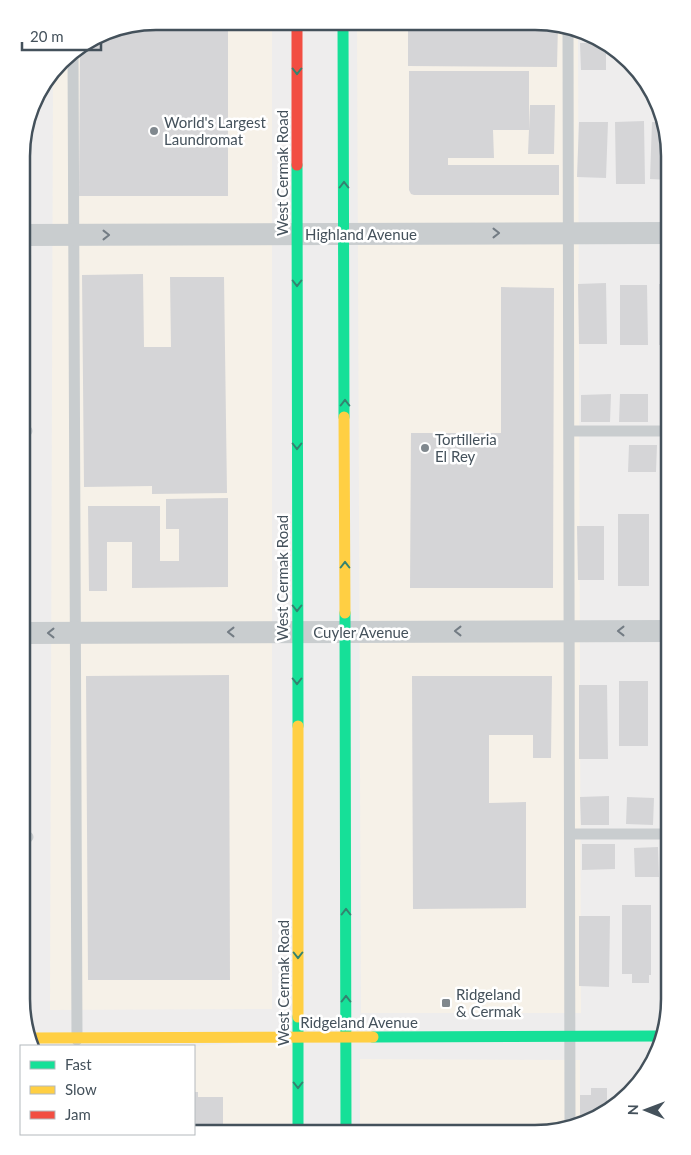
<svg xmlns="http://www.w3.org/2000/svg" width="691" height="1155" font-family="Lato,sans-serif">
  <rect width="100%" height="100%" fill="#eeeded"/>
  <path fill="#f6f1e8" d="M156,21L272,22V1009L50,1010L53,73L67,55L105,31Z
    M357,23L561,24L578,32L581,1013H361Z
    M295,1040L296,1133H194V1046Z
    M360,1059L580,1060V1125L535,1134L360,1133Z"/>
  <path fill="#d5d5d7" d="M156,21L228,22V196H79L80,47L105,31Z
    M408,23L558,24L557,67L408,66Z
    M580,43H600L606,46V70H581Z
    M409,71H529V130H493L494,158H448V165H559V195H414L411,194L409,190Z
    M530,105H555L554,154H528Z
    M644,121L645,184H616L615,122Z
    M579,122H608L606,178L577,177Z
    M652,122H663L670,156V180L650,179Z
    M143,274L144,347H171L170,277H224L227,493L152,494V486L84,487L82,275Z
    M606,283L607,344H579L578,284Z
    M659,284H670V345H659Z
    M620,285H647L648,345H620Z
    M501,287L554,288L553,588H410L411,433H501Z
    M611,394L610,422H581V395Z
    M620,394H648V422H619Z
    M661,397H670V422H661Z
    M629,445H657L656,472H628Z
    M661,448H670V476H661Z
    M228,498V587L132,588V542H107V591H89L88,506H160V561H179V529H166V499Z
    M618,514H649V586H618Z
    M577,526H604V580H578Z
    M661,538H670V582H661Z
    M229,675L230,980H88L86,676Z
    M412,676H552L551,758H533V735H489V803L526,802V908L413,909Z
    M619,681H648V746H619Z
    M579,685H607L608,759H579Z
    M660,690H670V743H661Z
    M609,796V825H581L580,797Z
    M627,797L654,798L653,825L626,824Z
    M662,797L670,798V823L661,822Z
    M582,844H615V869L582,870Z
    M658,847L659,877H635L634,848Z
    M622,905H651V975H649V983H632V974H622Z
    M663,905H669V975H662Z
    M579,916H610L609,987L579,986Z
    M591,1088H607V1108L586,1124L580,1125V1095H591Z
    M194,1092H198V1097H223V1133H194Z"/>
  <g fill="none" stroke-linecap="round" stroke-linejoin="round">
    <path stroke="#c9cdcf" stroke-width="11" d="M568,27L570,1127
      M73,51L77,1040
      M22,431H27
      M569,431H670
      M570,834H670
      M21,837H28"/>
    <path stroke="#c9cdcf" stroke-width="22" d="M22,235L670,233
      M22,633L670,631"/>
    <path stroke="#16e098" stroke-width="11" d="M343,22L344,417
      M297,165L298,726
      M345,613L346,1133
      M298,1017V1133
      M373,1037L659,1036"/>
    <path stroke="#ffcf43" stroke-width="11" d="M344,417L345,613
      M298,726V1017
      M29,1038L373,1037"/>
    <path stroke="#f24e42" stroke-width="11" d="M297,22V165"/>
  </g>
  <defs><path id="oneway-chevron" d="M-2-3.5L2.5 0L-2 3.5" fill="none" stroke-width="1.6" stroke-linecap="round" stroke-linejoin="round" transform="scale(1.25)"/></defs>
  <g stroke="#348370">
    <use href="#oneway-chevron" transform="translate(297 71) rotate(90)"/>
    <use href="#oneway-chevron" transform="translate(344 185) rotate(-90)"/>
    <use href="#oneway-chevron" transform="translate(297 283) rotate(90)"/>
    <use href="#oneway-chevron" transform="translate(345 403) rotate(-90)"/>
    <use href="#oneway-chevron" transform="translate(297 446) rotate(90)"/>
    <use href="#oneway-chevron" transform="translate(345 565) rotate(-90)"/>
    <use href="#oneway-chevron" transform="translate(297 608) rotate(90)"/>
    <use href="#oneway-chevron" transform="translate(297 681) rotate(90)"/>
    <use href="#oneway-chevron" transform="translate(346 912) rotate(-90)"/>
    <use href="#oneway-chevron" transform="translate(298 955) rotate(90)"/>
    <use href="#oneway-chevron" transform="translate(346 999) rotate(-90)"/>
    <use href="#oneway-chevron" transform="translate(298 1085) rotate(90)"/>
  </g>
  <g stroke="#737c84">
    <use href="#oneway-chevron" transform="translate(496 233)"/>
    <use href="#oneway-chevron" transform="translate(106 235)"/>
    <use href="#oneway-chevron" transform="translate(458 631) rotate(180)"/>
    <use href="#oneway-chevron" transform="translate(621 631) rotate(180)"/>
    <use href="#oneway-chevron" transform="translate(231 632) rotate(180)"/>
    <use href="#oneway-chevron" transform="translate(51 633) rotate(-180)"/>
  </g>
  <g fill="#80888e" stroke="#fff" stroke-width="2">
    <circle cx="154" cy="131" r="5"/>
    <circle cx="425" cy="448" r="5"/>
    <rect x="441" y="998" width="10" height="10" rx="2.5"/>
  </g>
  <g text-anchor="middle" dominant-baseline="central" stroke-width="5" stroke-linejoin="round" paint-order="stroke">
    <g font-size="15" fill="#44515b" stroke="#fff" text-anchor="start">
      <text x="164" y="122">World's Largest<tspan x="164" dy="17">Laundromat</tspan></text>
      <text x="435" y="439">Tortilleria<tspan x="435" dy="17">El Rey</tspan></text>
      <text x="456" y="994">Ridgeland<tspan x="456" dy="17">&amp; Cermak</tspan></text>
    </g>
    <g font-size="15" fill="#44515b" stroke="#fff">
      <text transform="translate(282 173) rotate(-90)">West Cermak Road</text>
      <text x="361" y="234">Highland Avenue</text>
      <text transform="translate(282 578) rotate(-90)">West Cermak Road</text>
      <text x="361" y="632">Cuyler Avenue</text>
      <text transform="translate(283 983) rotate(-90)">West Cermak Road</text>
      <text x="359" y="1022">Ridgeland Avenue</text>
    </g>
  </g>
  <path d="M0 0H691V1155H0ZM156 30H535A126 126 0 0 1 661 156V999A126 126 0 0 1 535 1125H156A126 126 0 0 1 30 999V156A126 126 0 0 1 156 30Z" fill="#fff" fill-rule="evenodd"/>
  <path fill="none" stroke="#44515b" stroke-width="2.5" d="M156 30H535A126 126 0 0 1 661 156V999A126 126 0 0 1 535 1125H156A126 126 0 0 1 30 999V156A126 126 0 0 1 156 30Z"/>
  <rect x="20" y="1045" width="175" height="90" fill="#ffffff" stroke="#b4b9bd"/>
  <rect x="30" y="1061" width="25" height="8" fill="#16e098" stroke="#b4b9bd"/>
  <text x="65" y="1070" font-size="15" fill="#44515b">Fast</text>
  <rect x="30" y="1086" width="25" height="8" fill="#ffcf43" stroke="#b4b9bd"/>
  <text x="65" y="1095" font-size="15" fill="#44515b">Slow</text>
  <rect x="30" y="1111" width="25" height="8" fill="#f24e42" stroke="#b4b9bd"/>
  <text x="65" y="1120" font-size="15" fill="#44515b">Jam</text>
  <g transform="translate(646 1110) rotate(271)" stroke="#ffffff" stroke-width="4" paint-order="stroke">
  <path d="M0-4L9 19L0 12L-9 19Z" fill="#44515b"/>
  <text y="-8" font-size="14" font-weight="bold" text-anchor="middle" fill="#44515b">N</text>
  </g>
  <path d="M22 42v8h79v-8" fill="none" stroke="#44515b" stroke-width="2.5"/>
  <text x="30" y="42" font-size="15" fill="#44515b" stroke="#ffffff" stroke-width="4" paint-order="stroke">20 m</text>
</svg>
